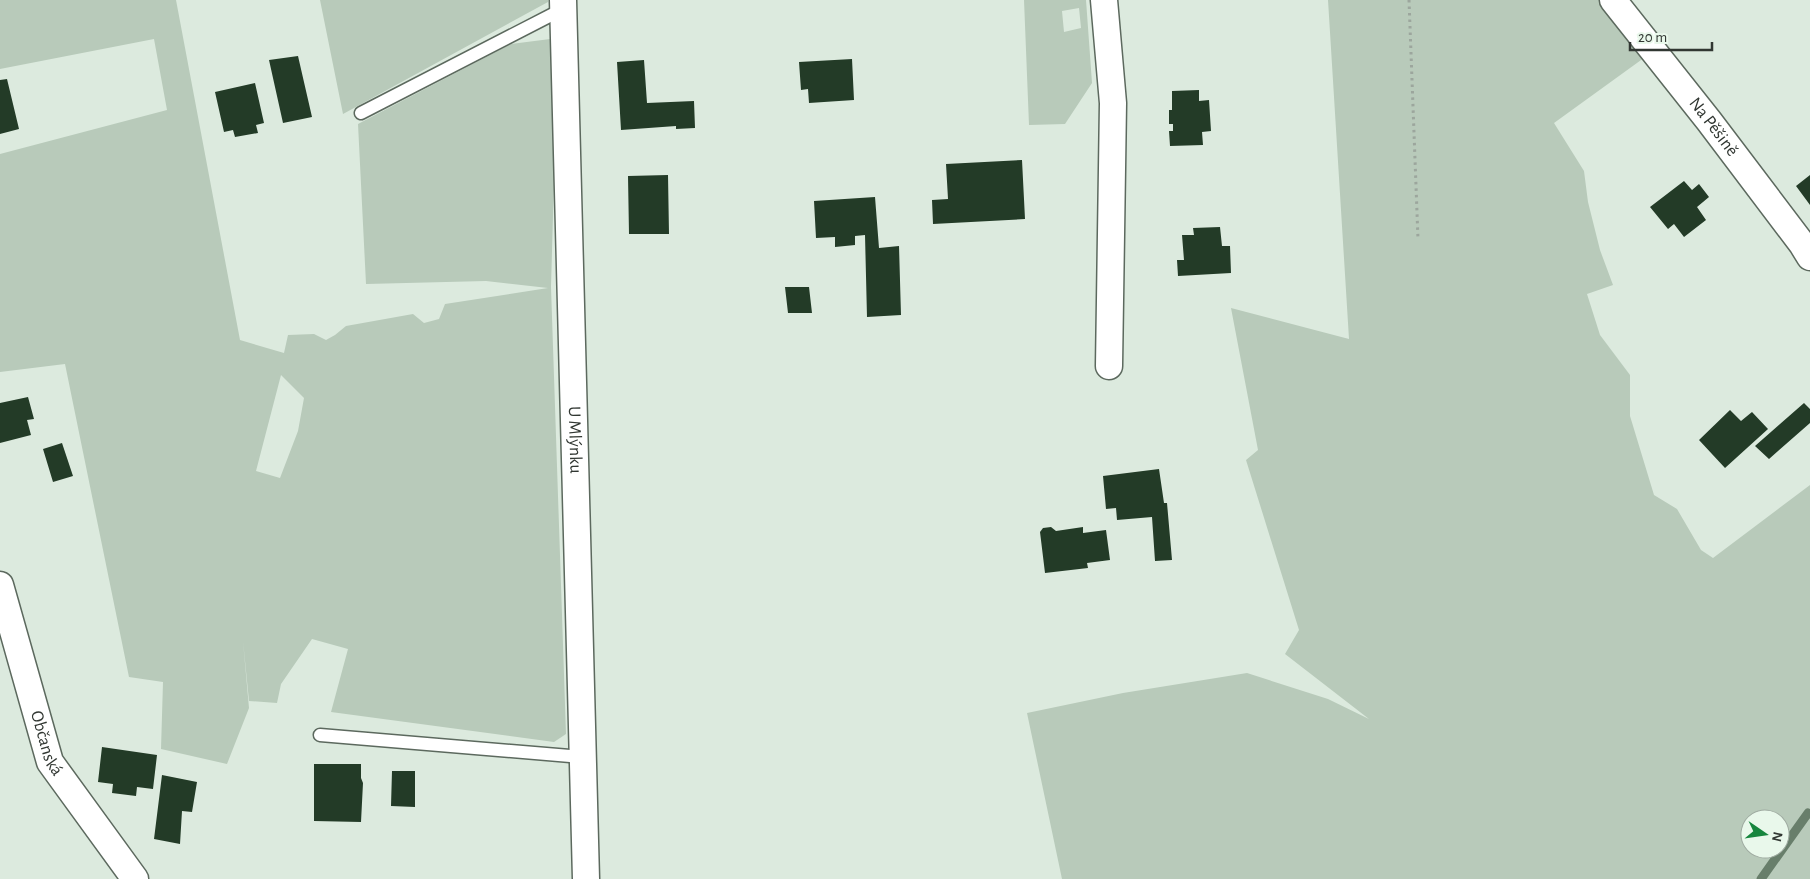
<svg xmlns="http://www.w3.org/2000/svg" width="1810" height="879" font-family="'Alegreya Sans',sans-serif">
  <rect width="100%" height="100%" fill="#dceade"/>
  <path fill="#b8caba" fill-rule="evenodd" d="M0,0H176L240,340L284,353L288,335L314,334L326,340L335,335L346,326L413,314L424,323L439,319L445,304L548,288L486,281L366,284L358,124L511,44L558,38L551,287L566,734L554,742L331,712L348,649L312,639L281,684L277,703L249,701L243,641L249,708L227,764L161,749L163,682L129,677L65,364L0,372V154L167,110L154,39L0,69ZM281,375L304,398L298,431L280,478L256,471Z
    M320,0H548V2L343,114Z
    M1024,0H1086L1092,83L1065,124L1029,125ZM1079,8L1081,28L1064,32L1062,11Z
    M1328,0H1601L1648,55L1554,123L1584,171L1588,202L1600,250L1613,285L1587,294L1600,335L1630,375V416L1654,495L1677,509L1701,550L1713,558L1810,485V879H1062L1027,713L1123,693L1247,673L1328,699L1369,719L1285,654L1299,630L1246,460L1258,450L1231,308L1349,339ZM1750,819H1780V849H1750Z"/>
  <g fill="none" stroke-linecap="round" stroke-linejoin="round">
    <path stroke="#687e6b" stroke-width="9" d="M1761,879L1808,813L1810,814"/>
  </g>
  <path fill="#233b27" d="M298,56L312,117L283,123L269,60Z
    M852,59L854,100L809,103L808,89L801,90L799,62Z
    M644,60L647,103L694,101L695,128L676,129V126L621,130L617,62Z
    M7,79L19,129L0,134V80Z
    M255,83L264,123L256,125L258,133L235,137L233,130L224,132L215,92Z
    M1199,90V101L1209,100L1211,131L1202,132L1203,145L1170,146L1169,131H1173V124H1169V110H1172V91Z
    M1022,160L1025,219L933,224L932,200L948,199L946,164Z
    M668,175L669,234H629L628,176Z
    M1810,175V205L1796,186Z
    M1684,181L1692,190L1699,184L1709,197L1697,207L1706,220L1684,237L1674,224L1668,229L1650,207Z
    M875,197L879,248L899,246L901,315L867,317L865,235L855,236V245L835,247V237L816,238L814,201Z
    M1220,227L1222,246H1230L1231,273L1178,276L1177,260H1184L1182,235H1194L1193,228Z
    M785,287H809L812,313H788Z
    M28,397L34,419L27,420L31,435L0,443V403Z
    M1804,403L1810,409V423L1769,459L1755,446Z
    M1730,410L1741,421L1752,412L1768,429L1725,468L1699,440Z
    M62,443L73,476L53,482L43,449Z
    M1159,469L1164,503H1167L1172,560L1155,561L1152,517L1117,520L1116,508L1106,509L1103,476Z
    M1051,527L1056,531L1083,527V533L1106,530L1110,560L1087,563L1088,568L1045,573L1040,532L1043,528Z
    M102,747L157,755L153,789L137,787L136,796L112,793L113,784L98,782Z
    M314,764H361V778L363,783L361,822L314,821Z
    M392,771H415V807L391,806Z
    M162,775L197,782L192,812L182,811L180,844L154,839Z"/>
  <g fill="none" stroke-linecap="round" stroke-linejoin="round">
    <g stroke="#5c695e" stroke-width="15">
      <path id="lane" d="M361,113L563,9
        M320,735L582,757"/>
    </g>
    <g stroke="#5c695e" stroke-width="29">
      <g id="street">
        <path id="s1" d="M563,0L586,879"/>
        <path d="M1104,0L1113,103L1109,366"/>
        <path id="s2" d="M1613,0L1709,121L1802,244L1810,257"/>
        <path id="s3" d="M0,585L50,762L135,879"/>
      </g>
    </g>
    <path stroke="#9ca69d" stroke-width="3" stroke-dasharray="2.5 4" stroke-linecap="butt" d="M1409,0L1418,239"/>
    <use href="#lane" stroke="#fff" stroke-width="12"/>
    <use href="#street" stroke="#fff" stroke-width="26"/>
  </g>
  <g text-anchor="middle" dominant-baseline="central" stroke-width="5" stroke-linejoin="round" paint-order="stroke">
    <g font-size="18" fill="#313732" stroke="#e9f8eb">
      <text stroke="none"><textPath href="#s2" startOffset="162">Na Pěšině</textPath></text>
      <text stroke="none"><textPath href="#s1" startOffset="440">U Mlýnku</textPath></text>
      <text stroke="none"><textPath href="#s3" startOffset="165">Občanská</textPath></text>
    </g>
  </g>
  <g transform="translate(1765 834) rotate(103)"><circle r="24" fill="#e9f8eb" stroke="#9faba1"/>
  <path d="M0-4L9 19L0 12L-9 19Z" fill="#17863e"/>
  <text y="-8" font-size="14" font-weight="bold" text-anchor="middle" fill="#313732">N</text>
  </g>
  <path d="M1630 42v8h82v-8" fill="none" stroke="#313732" stroke-width="2.5"/>
  <text x="1638" y="42" font-size="15" fill="#313732" stroke="#e9f8eb" stroke-width="4" paint-order="stroke">20 m</text>
</svg>
